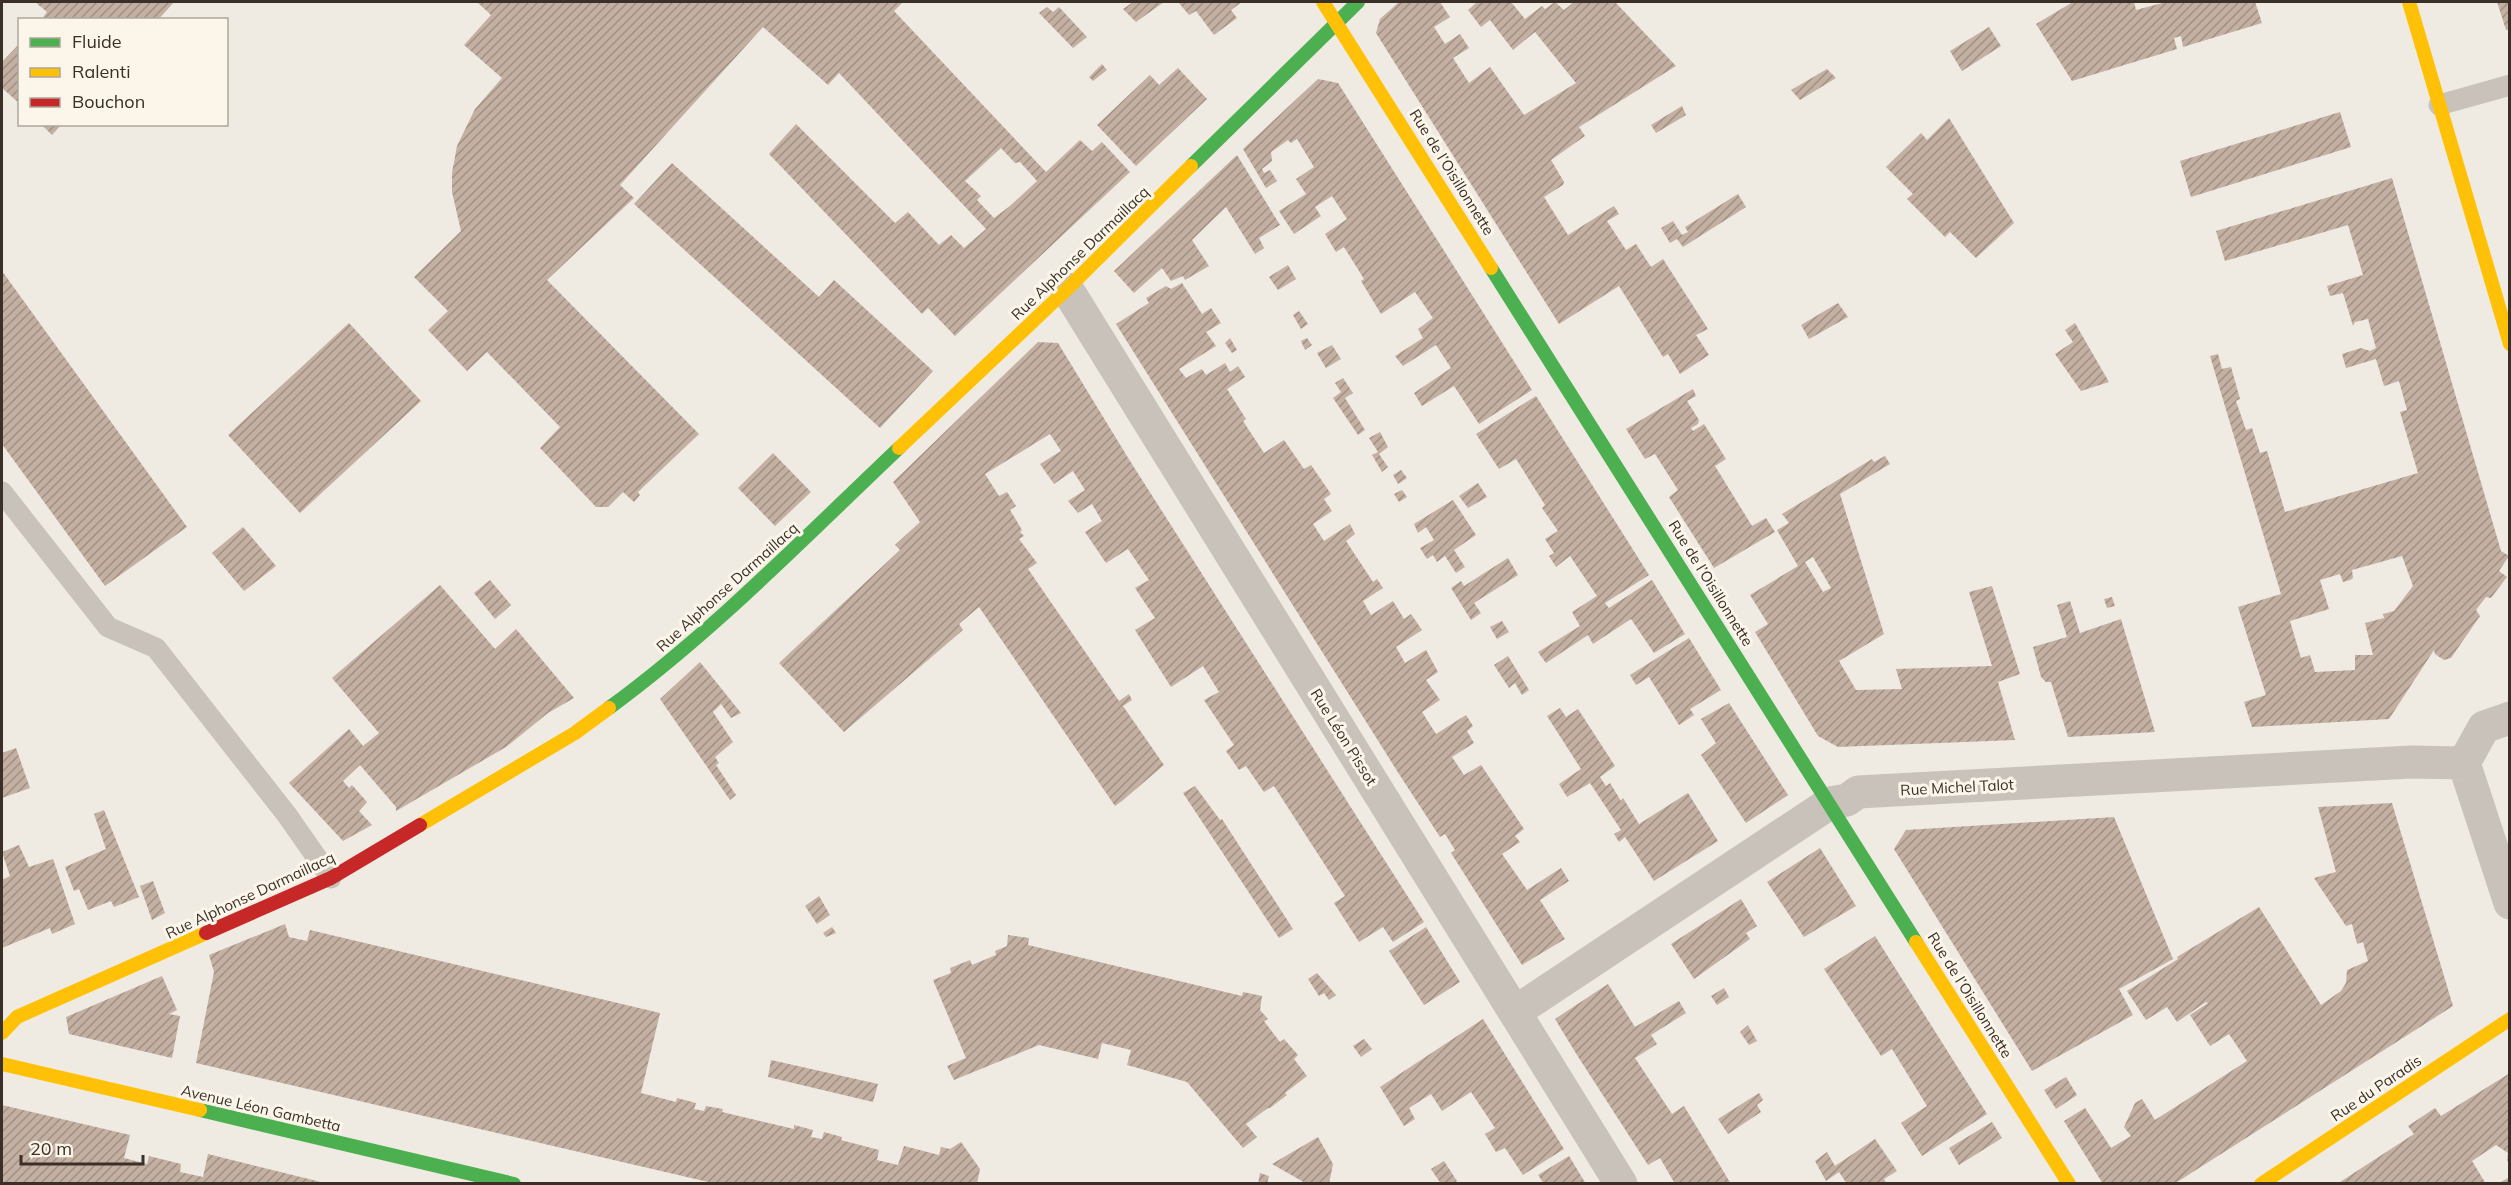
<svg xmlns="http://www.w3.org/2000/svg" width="2511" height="1185" font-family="Mulish,sans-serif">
  <defs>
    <pattern id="building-hatch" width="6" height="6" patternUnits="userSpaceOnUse" patternTransform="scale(1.5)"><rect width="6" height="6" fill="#c4b0a2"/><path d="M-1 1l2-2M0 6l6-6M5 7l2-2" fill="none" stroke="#a09084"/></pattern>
  </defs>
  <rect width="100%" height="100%" fill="#efebe2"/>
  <path fill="url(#building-hatch)" fill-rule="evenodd" d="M35,2H174L158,20H41L47,12Z
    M477,2H903L894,11L1046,172L1080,140L1092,151L1102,142L1130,172L955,336L928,308L922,314L769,154L796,124L895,223L908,212L939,245L951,235L964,248L986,229L839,73L828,85L763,27L620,185L634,198L547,280L699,434L638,492L640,495L634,502L623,492L608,507H596L540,448L560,427L487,352L467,371L428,330L448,311L414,277L461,231L452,192V173L457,146L475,109L502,78L464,45L491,15ZM1001,148L1015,163L1020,162L1037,181L1010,206L994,218L977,200L981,196L965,181Z
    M1133,2H1164L1136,22L1123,9Z
    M1178,2H1242L1231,10L1237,18L1214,35L1196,11L1189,15Z
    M1399,2H1440L1450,17L1434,27L1445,44L1460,34L1469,48L1453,58L1469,83L1490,67L1524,115L1576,83L1535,32L1513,50L1490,20L1481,27L1468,10L1476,3L1475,2H1511L1525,19L1542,6L1545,9L1555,2L1564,10L1574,2H1615L1676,66L1579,127L1585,136L1551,160L1564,182L1563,185L1544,197L1568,235L1614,206L1619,214L1607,221L1626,250L1636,244L1651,267L1663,259L1708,329L1696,335L1709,355L1680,374L1668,354L1663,357L1619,286L1559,324L1376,33L1380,19Z
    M2073,2H2134L2136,10L2166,2H2255L2262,23L2183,47L2181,36L2174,38L2177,49L2072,81L2036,24Z
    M2497,2H2510V29L2506,30Z
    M1047,7L1053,12L1059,7L1087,37L1073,48L1039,13Z
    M1989,27L2001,46L1962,71L1950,51Z
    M20,43V104L2,88V62Z
    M1102,64L1107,70L1093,81L1089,77Z
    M1178,68L1207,99L1136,166L1097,125L1150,75L1159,85Z
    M1827,69L1836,78L1800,100L1791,90Z
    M1318,79L1338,83L1532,390L1479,424L1454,386L1422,406L1414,393L1451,368L1436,345L1403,366L1395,356L1423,338L1418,329L1433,318L1415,292L1381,314L1361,281L1364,279L1344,247L1336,252L1325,234L1347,219L1332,196L1315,207L1321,216L1294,234L1279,211L1306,194L1296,179L1314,167L1297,139L1291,143L1288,140L1271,152L1272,161L1262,169L1264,173L1270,170L1277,181L1266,188L1243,149Z
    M1682,106L1686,115L1656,133L1651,125Z
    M2340,112L2351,147L2191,197L2180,161Z
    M1949,118L2014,223L1976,258L1950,232L1945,237L1907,199L1913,194L1886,167L1921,133L1927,140Z
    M41,124H62L52,135Z
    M1237,155L1280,225L1259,238L1264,248L1255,254L1226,207L1192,240L1209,266L1185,280L1183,276L1171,281L1162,268L1134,293L1114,271Z
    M672,163L819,297L834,280L933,371L880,428L634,204Z
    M2392,178L2501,551L2509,556L2499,571L2507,577L2491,598L2486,597L2476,610L2480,616L2451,658L2444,660L2435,654L2434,650L2389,719L2252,727L2244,702L2266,695L2238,607L2281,594L2210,356L2218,354L2222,369L2231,367L2240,399L2236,401L2246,430L2252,428L2260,453L2267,451L2285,512L2418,473L2400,412L2407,410L2399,381L2384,386L2376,359L2346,368L2342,354L2361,348L2370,351L2376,348L2368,319L2355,322L2353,326L2343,293L2330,296L2327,286L2363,275L2348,225L2225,261L2216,231ZM2402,556L2413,586L2394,611L2383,614L2384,618L2365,623L2373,655H2355V670L2315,672L2310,655L2301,658L2290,621L2329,609L2320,580L2340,574L2343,582L2350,580L2353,578L2352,570Z
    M1738,194L1746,207L1683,247L1677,239L1670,243L1661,228L1673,221L1682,235L1688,232L1685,227Z
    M1288,265L1296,279L1278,290L1269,277Z
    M2,271L187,527L105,586L2,444Z
    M1182,283L1202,314L1211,308L1221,323L1206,332L1216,346L1179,369L1186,378L1202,369L1206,375L1225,363L1230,372L1238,366L1245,377L1227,389L1246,419L1243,421L1264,453L1284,440L1304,469L1311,465L1331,494L1324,499L1332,511L1313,524L1324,541L1350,524L1355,534L1346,541L1373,582L1377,579L1383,588L1363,601L1371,615L1393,601L1404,619L1411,614L1422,630L1396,647L1405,663L1426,650L1438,672L1426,680L1440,700L1422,712L1436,734L1466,715L1473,726L1467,731L1474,743L1452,757L1464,775L1481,765L1524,829L1515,836L1520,842L1502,854L1527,890L1561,868L1569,881L1540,900L1565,939L1522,965L1451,853L1455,850L1445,834L1440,837L1399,774L1116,324L1149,303L1146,298L1166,286L1171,289Z
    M1838,303L1848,317L1809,339L1801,325Z
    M1299,311L1308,324L1301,329L1293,315Z
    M349,323L421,401L300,513L228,435Z
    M2075,323L2083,337L2109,382L2081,391L2055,354L2073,342L2065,330Z
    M1230,338L1237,350L1232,353L1225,343Z
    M1307,338L1312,345L1305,350L1301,341Z
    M1038,342L1058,343L1130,461L1424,922L1393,942L1383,927L1359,942L1334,903L1345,896L1274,786L1264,792L1246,766L1239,770L1226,751L1234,745L1204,700L1219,692L1203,666L1171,687L1135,630L1155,618L1135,588L1149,580L1128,549L1106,563L1085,532L1102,521L1092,504L1078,513L1068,501L1085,490L1073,471L1054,484L1040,464L1061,451L1050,434L985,474L999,496L1007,492L1016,506L1010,510L1022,530L1020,532L1024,536L1019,539L1037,563L1028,569L1119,701L1129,694L1132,700L1123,706L1164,765L1122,801L1115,806L979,607L959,624L963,630L844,732L779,663L900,550L895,545L920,522L893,482Z
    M1332,345L1341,359L1326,368L1317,353Z
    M1343,378L1353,393L1345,398L1365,430L1358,435L1333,398L1341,392L1335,383Z
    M1693,389L1696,396L1687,401L1699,420L1698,424L1691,428L1693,431L1704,424L1726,459L1715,466L1752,526L1766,518L1775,532L1714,568L1669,497L1678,490L1655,454L1645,459L1626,429Z
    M1536,396L1649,575L1605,603L1609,608L1652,580L1685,634L1654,653L1631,619L1593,644L1588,635L1546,663L1538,652L1580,626L1572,612L1597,596L1570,556L1556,567L1549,556L1554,553L1545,539L1558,531L1542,508L1545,505L1516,459L1499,469L1476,434Z
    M1380,432L1388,447L1379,454L1388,467L1382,472L1372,455L1378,452L1369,438Z
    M773,453L811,492L775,526L738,488Z
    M1885,456L1890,464L1840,494L1884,634L1839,661L1856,690L1902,689L1896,669L1992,666L1969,592L1992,586L2020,674L1998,682L2015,740L1838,747L1818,736L1755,632L1768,624L1750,595L1798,566L1777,530L1789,523L1782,514L1872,459L1874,462ZM1813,557L1831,588L1823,592L1805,562Z
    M1401,470L1407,478L1398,484L1393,475Z
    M1478,483L1487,497L1468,508L1459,496Z
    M1402,490L1407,497L1399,502L1394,494Z
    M1453,500L1476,535L1454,550L1465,567L1456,573L1445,556L1437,562L1433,555L1427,559L1420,548L1434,540L1426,527L1418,533L1414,524Z
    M243,527L276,566L244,591L212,553Z
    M1508,558L1518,575L1474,603L1481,613L1471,620L1451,588L1461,581L1464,586Z
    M490,580L511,605L495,619L474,593Z
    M440,585L495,649L516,629L574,698L548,713L506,747L396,811V807L360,765L343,781L349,788L352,785L367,802L359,811L372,825L343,841L289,783L349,729L363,746L379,733L332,678Z
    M2112,597L2115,606L2107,608L2104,599Z
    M2070,601L2080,633L2121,619L2155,732L2068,737L2051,682H2046L2041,677L2033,647L2067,637L2057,605Z
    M1502,621L1509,632L1497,639L1490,627Z
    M1689,638L1721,690L1690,709L1694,715L1679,725L1649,677L1636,685L1630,675Z
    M1508,656L1529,690L1522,695L1515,683L1509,688L1494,665Z
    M700,662L741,713L731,718L721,704L713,712L733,742L715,757L719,763L716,765L736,795L730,800L660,699Z
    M1729,703L1788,795L1746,823L1701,755L1716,743L1701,719Z
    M1560,708L1566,717L1578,709L1615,766L1600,777L1606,786L1610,783L1621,801L1623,798L1639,824L1688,793L1718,841L1654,881L1625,837L1619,842L1614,834L1621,830L1590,783L1567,797L1559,784L1581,769L1547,716Z
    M16,748L30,788L2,798V753Z
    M1195,786L1220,820L1222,819L1293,929L1279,938L1183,793Z
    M2392,803L2453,1006L2174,1184H2103L2064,1121L2085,1108L2111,1148L2131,1136L2124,1127L2135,1103L2142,1099L2155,1120L2247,1061L2229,1034L2210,1046L2190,1015L2208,1003L2206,1002L2177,1022L2167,1007L2146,1020L2127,991L2178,959L2177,957L2259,907L2321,1005L2341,991L2346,983L2347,970L2368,961L2363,942L2357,944L2352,924L2346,926L2314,878L2336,872L2318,807Z
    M104,810L139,897L114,907L111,901L88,910L79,889L74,891L65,867L106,849L94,814Z
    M2114,817L2173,959L2119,989L2133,1015L2032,1071L1894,849L1906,830Z
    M19,845L29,867L53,859L75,924L52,934L50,928L2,948V880L10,876L2,852Z
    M1820,848L1856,906L1804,937L1767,882Z
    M153,881L165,913L152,920L140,886Z
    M819,896L830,915L817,924L805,906Z
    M1741,899L1757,926L1746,933L1750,939L1694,979L1671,944Z
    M285,924L289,937L307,941L310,930L660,1013L641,1093L676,1102L677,1098L696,1103L694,1109L704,1111L706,1106L723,1109L722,1112L794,1129V1125L813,1130L811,1137L822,1139L824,1132L842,1137L841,1140L879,1150L877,1160L898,1165L904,1146L939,1155L941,1147L950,1149L961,1142L980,1169L977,1184H717L196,1063L214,972L209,955Z
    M832,927L836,933L826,937L823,933Z
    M1426,927L1460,982L1424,1005L1389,951Z
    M1008,935L1029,938L1028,945L1242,996L1243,992L1262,996L1260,1010L1268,1019L1264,1021L1280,1042L1284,1039L1298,1055L1294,1059L1307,1076L1285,1093L1287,1095L1270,1108H1268L1246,1124L1257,1137L1243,1148L1187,1082L1127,1065L1131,1050L1102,1043L1098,1059L1039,1045L954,1080L947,1066L966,1058L933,980L951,973L950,968L970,960L972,965L996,955L995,951L1007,946Z
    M1875,936L1987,1114L1922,1156L1901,1123L1927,1106L1892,1049L1881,1056L1824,969Z
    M1317,973L1336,995L1329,1000L1324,993L1319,996L1308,979Z
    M162,976L177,1010L169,1014L180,1016L172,1058L69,1034L66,1017Z
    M1608,984L1635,1027L1679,1001L1686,1013L1651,1035L1657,1044L1635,1058L1672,1114L1684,1106L1731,1184H1675L1660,1158L1648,1165L1577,1055L1555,1019Z
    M1724,988L1729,997L1717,1005L1711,996Z
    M1483,1019L1564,1149L1523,1175L1505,1148L1496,1152L1485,1134L1495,1128L1471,1092L1442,1111L1431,1094L1409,1108L1415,1119L1404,1126L1380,1087Z
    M1748,1025L1757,1041L1749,1045L1740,1032Z
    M1364,1039L1372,1049L1361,1057L1353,1046Z
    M771,1060L878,1084L873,1102L768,1077Z
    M2510,1073V1162L2507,1161L2508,1153L2496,1145L2472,1161L2486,1184H2337L2414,1134L2408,1126L2435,1108L2441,1116Z
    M2066,1077L2077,1095L2056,1109L2044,1090Z
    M1759,1093L1763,1100L1757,1105L1761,1112L1728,1134L1718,1119Z
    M2,1105L130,1135L124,1158L147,1164L149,1156L181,1164L180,1172L203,1177L208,1154L329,1184H2Z
    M1992,1122L2002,1138L1959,1165L1949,1148Z
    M1318,1137L1333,1164L1329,1184H1307L1272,1164Z
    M1875,1139L1897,1171L1884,1179L1887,1184H1847L1839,1172L1826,1181L1815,1161L1827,1152L1835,1166Z
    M1569,1156L1586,1184H1544L1538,1175Z
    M1444,1161L1457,1181L1454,1184H1441L1431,1169Z
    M1260,1173L1269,1176L1267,1184H1258Z
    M2510,1177V1184H2497Z"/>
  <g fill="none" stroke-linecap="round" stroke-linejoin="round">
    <path stroke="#c8c2bb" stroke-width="21" d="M2439,105L2510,85
      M2,492L108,627L156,648L287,815L331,878"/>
    <path stroke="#c8c2bb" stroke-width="33" d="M1067,289L1621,1184
      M2510,718L2484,727L2464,763L2510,903
      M1515,1012L1830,803L1847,800L1858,792L2411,762L2464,763"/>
    <path stroke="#4caf50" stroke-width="14" d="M1191,166L1358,2
      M1491,268L1916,942
      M609,708C714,631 805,537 899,448
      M200,1110L514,1184"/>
    <path stroke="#ffc107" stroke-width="14" d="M1323,2L1491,268
      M2409,2L2510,344
      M899,448L1067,289L1191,166
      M420,825L575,733L609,708
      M1916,942L2069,1184
      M2,1033L17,1017L206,933
      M2,1064L200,1110
      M2261,1184L2510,1019"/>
    <path stroke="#c62828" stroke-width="14" d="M206,933L331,878L420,825"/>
  </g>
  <g text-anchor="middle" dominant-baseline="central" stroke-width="6" stroke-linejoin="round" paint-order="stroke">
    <g font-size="15" fill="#3a3028" stroke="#fbf5ea">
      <text transform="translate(1452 172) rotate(58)">Rue de l’Oisillonnette</text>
      <text transform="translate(1080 253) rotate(-44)">Rue Alphonse Darmaillacq</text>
      <text transform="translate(1711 583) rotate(58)">Rue de l’Oisillonnette</text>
      <text transform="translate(727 587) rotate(-42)">Rue Alphonse Darmaillacq</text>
      <text transform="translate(1344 737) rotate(58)">Rue Léon Pissot</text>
      <text transform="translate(1957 787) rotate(-3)">Rue Michel Talot</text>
      <text transform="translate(250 895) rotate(-25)">Rue Alphonse Darmaillacq</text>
      <text transform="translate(1970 995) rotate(58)">Rue de l’Oisillonnette</text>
      <text transform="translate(2376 1088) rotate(-34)">Rue du Paradis</text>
      <text transform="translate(261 1108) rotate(13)">Avenue Léon Gambetta</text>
    </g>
  </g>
  <rect width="2511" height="1185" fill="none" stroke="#3a3028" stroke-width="6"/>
  <rect x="18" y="18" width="210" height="108" fill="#fbf5ea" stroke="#aea69c" stroke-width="1.5"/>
  <rect x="30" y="38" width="30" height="9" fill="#4caf50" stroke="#aea69c" stroke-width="1.5"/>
  <text x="72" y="48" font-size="18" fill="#3a3028">Fluide</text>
  <rect x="30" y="68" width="30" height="9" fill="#ffc107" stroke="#aea69c" stroke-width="1.5"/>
  <text x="72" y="78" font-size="18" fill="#3a3028">Ralenti</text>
  <rect x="30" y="98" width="30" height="9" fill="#c62828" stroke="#aea69c" stroke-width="1.5"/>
  <text x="72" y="108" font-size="18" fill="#3a3028">Bouchon</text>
  <path d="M21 1155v9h122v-9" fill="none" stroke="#3a3028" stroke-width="3"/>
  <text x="30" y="1155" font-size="18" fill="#3a3028" stroke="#fbf5ea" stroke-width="4.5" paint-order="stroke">20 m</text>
</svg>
